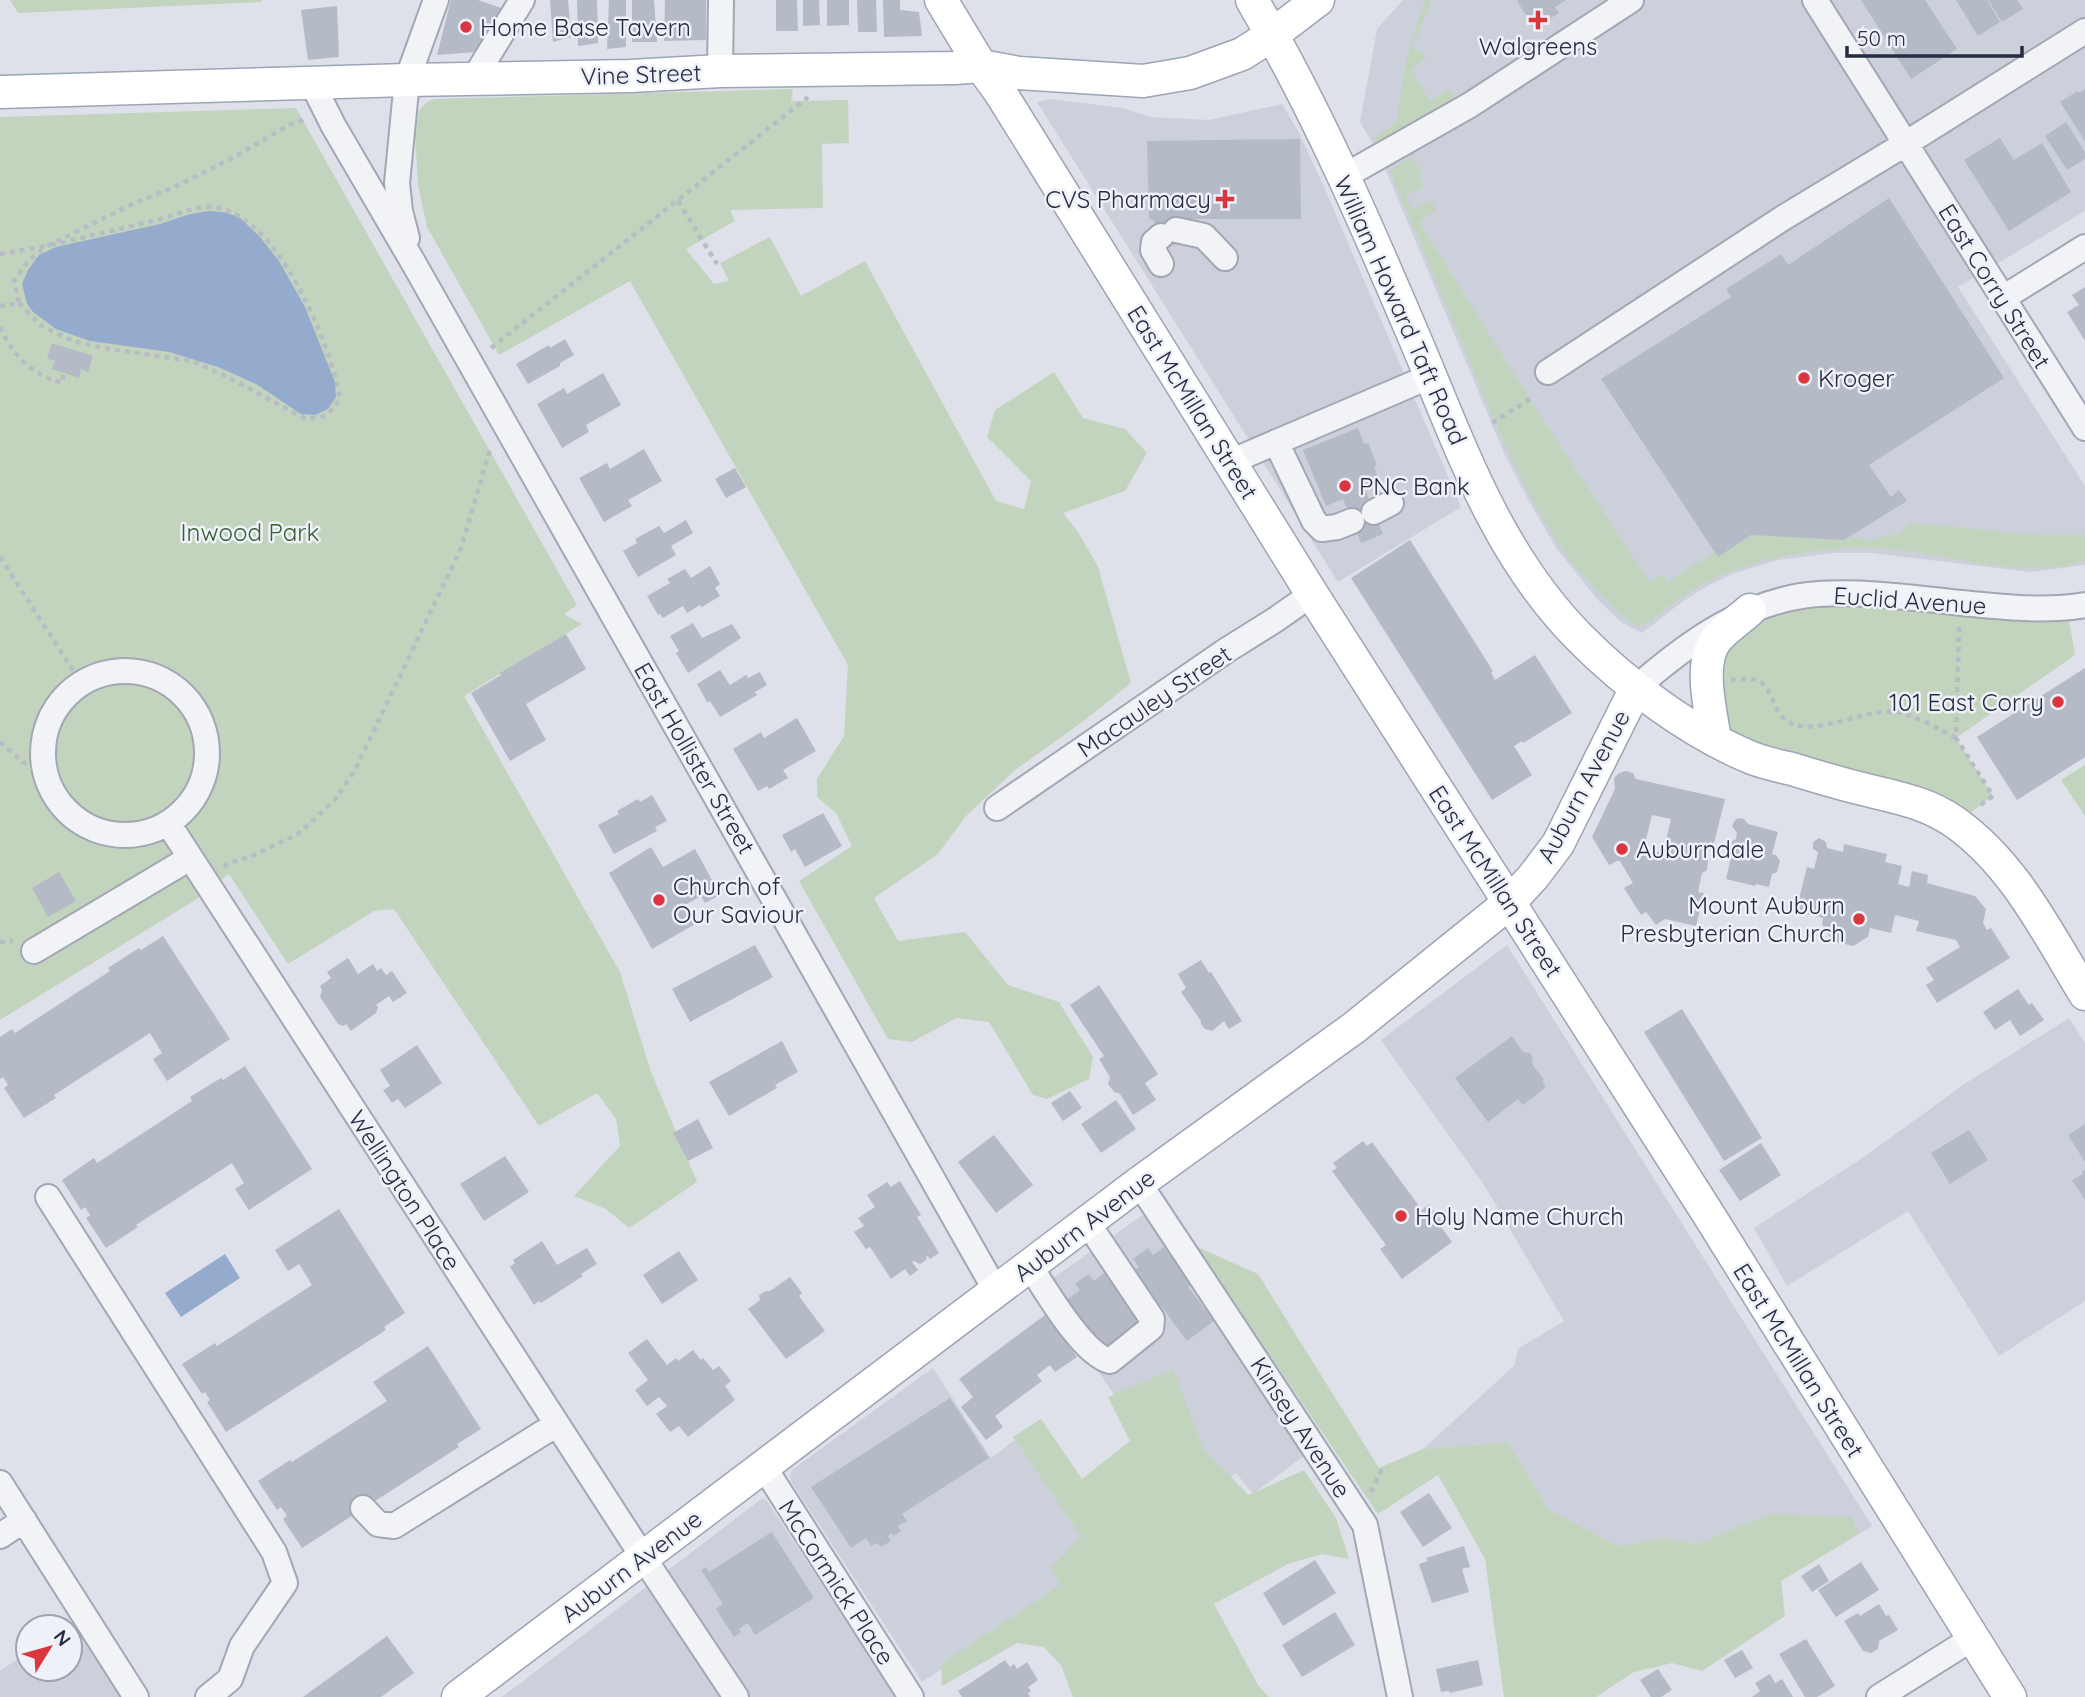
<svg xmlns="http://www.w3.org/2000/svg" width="2085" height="1697" font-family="Quicksand,sans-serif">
  <rect width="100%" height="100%" fill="#dee1e9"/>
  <path fill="#ccd0db" d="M1403,0H2085V211L1958,287L2085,486V565L2030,572L1872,553H1833L1778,560L1735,573L1707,586L1682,602L1642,633L1621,622L1598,600L1557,549L1530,503L1504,453L1380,156L1360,122L1377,29Z
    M1050,99L1123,108L1150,117L1209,120L1282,104L1299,133L1325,189L1461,507L1338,582L1037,102Z
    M1507,945L1872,1526L1859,1534L1769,1514L1697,1544L1664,1538L1618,1546L1547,1508L1508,1442L1423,1449L1515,1365L1518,1349L1564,1321L1484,1185L1381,1040Z
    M2069,1018L2085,1043V1301L1999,1356L1908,1211L1787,1286L1754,1228L1864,1157L1963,1085Z
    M1147,1212L1305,1455L1253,1494L1236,1473L1191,1503L1039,1288Z
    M933,1368L991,1458L1015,1440L1101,1564L922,1682L792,1483L790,1475L793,1469Z
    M763,1499L767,1501L896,1697H502L760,1500Z
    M84,1616L136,1697H0V1671L28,1652V1669H70V1627H66Z"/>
  <path fill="#c2d4be" d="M10,0H263L260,2L18,13Z
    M1425,0H1432L1412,48L1427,55L1425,59L1411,69L1430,101L1449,89L1457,100L1379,148L1373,138L1397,122C1402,77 1409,43 1425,0Z
    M793,89L791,101L848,100L849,143L822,144L823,208L730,210L735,221L686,249L714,284L729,281L720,263L770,237L801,296L865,261L996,501L1024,509L1031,481L987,437L995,410L1054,372L1083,418L1125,429L1147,453L1125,491L1063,513L1078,532L1098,567L1131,683L1081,723L1015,770L966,816L938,854L874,898L898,941L965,932L1008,985L1059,1002L1093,1057L1089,1079L1047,1099L1033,1095L989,1022L956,1018L912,1042L888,1039L799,881L852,846L836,813L817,797V779L844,736L848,665L630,281L499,355L427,227L418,185L415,136L419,111L427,102L434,99Z
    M296,108L577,605L564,614L582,624L464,696L620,972L651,1072L697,1182L629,1228L606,1209L574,1196L620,1146L616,1119L597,1093L539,1126L394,909L374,911L288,964L229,874L192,902L0,1020V117Z
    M1412,157L1422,172L1419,177L1424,187L1407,195L1409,205L1413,209L1431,200L1437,210L1419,222L1530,399L1649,582L1662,575L1666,578V583L1714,552L1718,557L1751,535L1843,540L1857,537L1866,540L1898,534L1913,523L2038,535H2085V561C2007,584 1926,543 1847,548C1790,552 1733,563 1685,595C1668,605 1655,620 1637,627L1617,611L1571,563L1534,504L1500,434L1390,171Z
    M1783,600L2067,608L2075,655L1956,738L1993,796L1956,823L1715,740L1708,659Z
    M2085,765V816L2061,780Z
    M1195,1246L1258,1274L1379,1468L1423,1449L1508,1442L1547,1508L1618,1546L1664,1538L1697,1544L1769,1514L1851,1517L1859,1534L1781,1581L1785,1616L1702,1671L1672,1663L1634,1672L1596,1697H1504L1485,1559L1438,1475L1378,1514Z
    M1173,1369L1204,1450L1249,1495L1304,1470L1336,1518L1349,1559L1322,1554L1288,1564L1214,1604L1258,1685L1269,1697H1073L1061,1665L1044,1647L1017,1643L942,1686L941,1664L1060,1585L1051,1568L1081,1536L1013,1437L1041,1419L1082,1479L1130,1441L1108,1397Z"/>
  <path fill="#95abcd" d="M209,211L223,212L239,217L260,237L279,261L305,307L335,382L336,397L328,409L315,415L301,414L256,384L218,367L169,352L90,341L56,329L33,312L27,304L22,284L28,270L39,255L56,247L160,224L190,214Z
    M225,1254L240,1278L181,1317L165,1293Z"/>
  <path fill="#b5bac7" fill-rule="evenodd" d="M451,0H478L501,8L475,52L437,55Z
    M550,0H568L571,37L553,42Z
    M577,0H597L598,43L578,46Z
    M609,0H626V47L607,49Z
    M632,0H654L657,42H632Z
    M665,0H706V40L664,41Z
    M776,0H797L798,31H776Z
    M803,0H819L820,25L803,26Z
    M827,0H849V25L827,26Z
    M857,0H876L877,32H858Z
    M883,0H900V10L919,12L922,36L884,37Z
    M1519,0H1566L1555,7L1559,13L1534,28L1517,1Z
    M1861,0H1925L1957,49L1911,79Z
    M1956,0H1987L2000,22L1978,36Z
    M1988,0H2017L2023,9L2002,22Z
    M337,6L339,57L308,60L301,10Z
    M2085,89V141L2060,102L2078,91L2079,93Z
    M2066,122L2085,152V159L2067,170L2045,136Z
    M2000,138L2014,160L2042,143L2071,192L2009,231L1964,160Z
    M1300,139L1301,219H1172L1182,241L1167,248L1153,220L1149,219L1147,141Z
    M1889,198L2004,378L1869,465L1891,497L1899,490L1907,501L1844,540L1751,535L1718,557L1601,379L1731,297L1726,289L1781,254L1788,265Z
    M2085,287V341L2067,312L2079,305L2072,295Z
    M565,339L574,355L560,363V366L528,384L516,364L549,345L550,348Z
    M52,343L93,356L88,372L81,369L79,378L52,369L55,361L47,358Z
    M603,373L621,405L586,425L589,432L562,448L537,404L564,388L567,394Z
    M1358,428L1364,444L1368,443L1377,465L1374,466L1380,483L1365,489L1383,534L1361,543L1343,499L1326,506L1303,450Z
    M644,449L662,481L628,500L632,506L604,522L579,478L607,463L610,469Z
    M735,468L746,487L726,498L715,479Z
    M686,520L693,533L671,546L676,555L638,577L623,551L637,543L635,539L659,526L664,533Z
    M1410,540L1493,671L1491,673L1495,680L1535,655L1572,713L1523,743L1522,741L1514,746L1532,775L1492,800L1351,578Z
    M710,566L720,584L715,588L720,596L702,607L700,605L687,613L683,606L663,618L660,614L658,615L647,596L670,583L667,579L685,569L691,578Z
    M693,623L702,638L732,624L741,638L688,673L676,653L679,651L670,636Z
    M566,634L586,669L526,704L546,740L510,761L471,693L501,675L500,673Z
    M2085,668V757L2017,800L1977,737Z
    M720,670L730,685L746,675L748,678L760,672L767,685L755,692L757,695L720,717L710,701L707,702L697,684Z
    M797,718L816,751L783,770L788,778L769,789L767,786L758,791L733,749L761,732L764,738Z
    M1626,771L1633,773L1636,779L1725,799L1714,843L1709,842L1706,857L1708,861L1707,870L1702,873L1698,892L1704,893L1696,926L1665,919L1656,925L1646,912L1641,915L1624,888L1633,883L1620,861H1617L1609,865L1592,837L1615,789L1614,778L1619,773ZM1652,815L1671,819L1663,853L1644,848Z
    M652,795L667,821L655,827L657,831L614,854L598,825L619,814L617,811L638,799L640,802Z
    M823,813L842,846L805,867L795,849L791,852L782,835Z
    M1738,818L1744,819L1748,824L1778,832L1772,854L1776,855L1780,861L1777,872L1772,874L1769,887L1756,884L1755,886L1726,879L1731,857L1728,853L1731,842L1736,839L1737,833L1732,826L1735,820Z
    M1819,838L1826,842L1827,848L1843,852L1844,844L1887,854L1885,862L1902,866L1898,884L1909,887L1912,871L1928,875L1927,883L1975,896L1986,909L1983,923L1987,930L1991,928L2010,958L1937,1003L1926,985L1934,980L1926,968L1960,947L1956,940L1916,931L1919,921L1895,915L1891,933L1870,928L1868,937L1853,946L1832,941L1822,924L1823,918L1796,911L1807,867L1814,869L1817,857L1818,852L1813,849V842Z
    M651,847L663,867L695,849L720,895L705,903L701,896L685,905L695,924L652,949L609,873Z
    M59,872L76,901L48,917L32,888Z
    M163,936L230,1039L167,1081L153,1059L162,1053L150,1033L54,1095L56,1098L24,1118L4,1088L8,1085L3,1077L0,1079V1037L12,1029L15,1033L110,971L108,968L139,948L141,950Z
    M755,945L773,977L690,1022L672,989Z
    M348,958L358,974L373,964L377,971L381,968L386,975L392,971L407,993L393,1002L389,996L376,1005L378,1007L376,1013L351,1031L346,1024L343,1026L338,1024L320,997L322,990L320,986L331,978L327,972Z
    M1201,960L1209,973L1211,972L1242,1021L1229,1029L1224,1021L1212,1031L1205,1029L1201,1024V1021L1181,992L1186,988L1178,974Z
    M1099,985L1158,1074L1145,1083L1156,1100L1133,1115L1120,1094L1114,1092L1108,1084L1110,1077L1099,1059L1104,1056L1070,1005Z
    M2018,989L2029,1005L2032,1003L2044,1020L2020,1036L2010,1020L1995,1030L1983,1012Z
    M1682,1009L1762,1138L1724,1161L1644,1032Z
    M1512,1036L1523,1052L1530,1053L1533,1058L1532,1064L1544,1080L1542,1081L1546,1087L1523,1105L1518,1099L1488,1122L1455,1078Z
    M782,1041L798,1072L775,1085L777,1088L729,1116L709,1082Z
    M417,1045L442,1083L405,1108L398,1099L392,1103L383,1090L390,1086L380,1070Z
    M245,1066L312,1169L249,1210L235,1189L244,1183L232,1163L136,1225L138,1227L106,1248L86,1218L90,1215L85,1207L81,1210L62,1180L94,1158L97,1163L192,1101L190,1097L221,1078L223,1080Z
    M1070,1091L1082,1108L1063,1121L1051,1103Z
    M1116,1100L1136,1129L1101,1153L1081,1124Z
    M698,1119L713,1148L688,1161L673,1133Z
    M2085,1124V1162L2068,1135Z
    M1969,1130L1988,1160L1950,1184L1931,1153Z
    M994,1135L1033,1185L996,1213L958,1162Z
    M1363,1141L1367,1146L1372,1142L1422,1210L1429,1204L1442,1222L1439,1224L1452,1242L1402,1279L1380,1249L1386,1245L1332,1171L1337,1168L1333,1163Z
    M1761,1143L1781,1175L1740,1201L1719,1170Z
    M505,1156L529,1192L484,1221L460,1184Z
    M2085,1170V1200L2072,1180L2083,1174L2082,1172Z
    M900,1181L921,1215L917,1217L939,1253L930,1259L927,1255L926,1260L920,1264L914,1261L912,1262L918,1270L910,1276L905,1269L891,1279L870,1247L866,1249L854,1232L864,1226L858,1218L875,1207L867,1195L887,1182L891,1187Z
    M339,1209L405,1313L384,1327L386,1330L226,1432L207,1402L210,1400L205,1392L202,1394L182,1364L215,1343L217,1346L312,1285L299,1264L288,1271L275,1250Z
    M542,1241L557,1265L587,1248L597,1264L581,1274L583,1276L541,1303L539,1301L534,1305L510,1267L515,1263L513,1260Z
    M1164,1247L1191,1284L1188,1287L1214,1321L1187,1341L1162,1307L1156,1311L1129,1274L1139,1267L1133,1259L1148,1248L1153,1255Z
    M679,1251L698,1280L662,1304L643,1275Z
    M1109,1269L1146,1319L1102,1352L1064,1302L1080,1290L1075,1284L1088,1274L1094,1281Z
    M790,1277L802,1293L799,1296L825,1331L786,1359L748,1309L760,1300L759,1295L766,1291H770Z
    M1045,1315L1077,1357L1055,1372L1050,1365L1037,1375L1042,1381L995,1416L1003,1427L986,1440L961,1407L973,1397L959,1379Z
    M647,1339L667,1365L676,1358L678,1361L693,1350L701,1360L703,1358L713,1370L719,1366L731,1381L725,1386L735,1400L688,1437L679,1426L670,1432L656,1414L667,1406L659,1397L647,1406L635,1390L648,1380L628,1353Z
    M428,1346L481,1429L457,1444L459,1447L302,1548L283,1519L287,1516L281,1507L277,1510L258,1481L290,1460L292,1462L387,1401L373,1382Z
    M950,1398L989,1458L902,1514L907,1521L898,1526L901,1531L894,1536L892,1533L888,1536L891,1541L881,1547L877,1543L871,1546L866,1538L851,1548L811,1487Z
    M1429,1493L1452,1528L1423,1547L1400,1512Z
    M772,1532L814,1598L755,1635L748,1623L739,1629L741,1632L734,1637L716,1609L723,1604L701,1570L706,1567L709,1572Z
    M1464,1546L1470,1567L1462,1569L1469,1592L1432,1603L1419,1564L1428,1561L1426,1558Z
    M1315,1560L1336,1593L1283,1626L1263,1593Z
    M1861,1562L1879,1590L1836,1617L1818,1590Z
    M1819,1564L1829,1581L1812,1592L1801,1576Z
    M1879,1604L1886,1616L1889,1615L1898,1630L1879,1641L1878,1649L1871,1653L1863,1651L1844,1621L1858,1613L1860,1616Z
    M1335,1612L1355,1645L1302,1677L1282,1645Z
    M387,1636L414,1673L381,1697H303Z
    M1806,1639L1835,1686L1817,1697H1805L1779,1654Z
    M1742,1650L1753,1668L1735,1678L1724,1660Z
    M1005,1660L1010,1667L1014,1664L1017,1669L1027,1662L1038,1680L1028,1687L1031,1691L1028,1693L1030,1697H962L958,1691Z
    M1478,1660L1483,1685L1450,1693L1449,1691L1441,1692L1436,1669Z
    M1658,1669L1672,1690L1661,1697H1651L1640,1680Z
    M1770,1674L1775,1683L1782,1679L1793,1697H1752L1760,1691L1755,1683Z"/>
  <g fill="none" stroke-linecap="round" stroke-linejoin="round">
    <g stroke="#a3a7b4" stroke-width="28">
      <path id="minor" d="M1815,0L2085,428
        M720,71L721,0
        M473,80L522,0
        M312,83L333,125L413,262L996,1291
        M1343,177L1470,105L1631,0
        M1176,230L1204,236L1225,258
        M1161,236L1154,242L1153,250L1161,264
        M407,238L400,211L397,183L407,80L436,0
        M2003,298L2085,247
        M1548,372L1783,218L1905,144L2085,31
        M1276,442L1314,521L1322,529L1337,527L1352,521
        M1230,462L1431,376
        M1374,512L1391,503
        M43 753a82 82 0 1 1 164 0a82 82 0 1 1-164 0Z
        M1636,688C1687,643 1748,599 1818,594C1866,591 1915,598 1962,603C2004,607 2044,612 2085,605
        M997,808L1227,650L1275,620L1312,594
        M168,823L643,1557L736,1697
        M34,951L190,858
        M1139,1183L1365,1525L1400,1697
        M48,1197L274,1552L285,1583L242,1646L230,1679L208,1697
        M1030,1266C1045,1289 1083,1355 1110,1361L1151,1328L1152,1319L1087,1222
        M764,1467L911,1697
        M0,1483L136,1697
        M363,1508L378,1524L394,1526L557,1424
        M0,1536L24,1520
        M1879,1697L1973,1638"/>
    </g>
    <g stroke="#9ca4b6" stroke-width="35">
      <path id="major" d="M941,0L981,66L1000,92L1312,594L1707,1212L2010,1697
        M1252,0C1316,108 1366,224 1415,339C1460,445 1496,553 1579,637C1625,684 1691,733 1752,758C1765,763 1779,766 1792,769C1818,777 1844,785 1871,791C1902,799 1926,803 1953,821C2014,863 2048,934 2085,994
        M0,92L407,80L631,76L720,71L955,68L981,66L1019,73L1143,81L1190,73L1242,54L1272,35L1318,0
        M1715,740C1711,712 1698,664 1716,640C1725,629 1739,620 1750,610
        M458,1697L1139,1183L1355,1027L1509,903L1533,877L1558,844L1636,688"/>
    </g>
    <path stroke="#b8bcc4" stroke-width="4.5" stroke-dasharray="5 5" stroke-linecap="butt" d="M678,201L717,264
      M0,254L46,246
      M19,303L40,325L73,341L103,348L192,361L228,377L304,418C323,420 330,414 340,399C331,344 275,206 208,207C191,207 177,215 161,219C123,228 85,237 47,246L135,203L181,184L238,155L289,125L306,119
      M0,306L19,303L14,281L28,261L47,246
      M0,327C13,356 31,374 62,383L64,373
      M491,348L808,97
      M1492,423L1530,399
      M0,557L74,672
      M1959,627L1956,738L1993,796L1979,806
      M1731,680C1738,680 1747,678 1753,679C1774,683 1771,714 1790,723C1817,736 1866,708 1896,712C1913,714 1941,730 1956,738
      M0,742L32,769
      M224,867L229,863L252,856L298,834L334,801L355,770L461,548L491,446
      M0,942L13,941
      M1371,1492L1383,1467"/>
    <use href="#minor" stroke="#f1f3f7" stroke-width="24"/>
    <use href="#major" stroke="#fff" stroke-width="32"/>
  </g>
  <g fill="#db363f" stroke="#eef1f7" stroke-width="2.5">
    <path d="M1534.5 9.5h7v7h7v7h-7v7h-7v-7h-7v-7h7z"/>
    <circle cx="466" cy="27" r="7"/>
    <path d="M1221.5 188.5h7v7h7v7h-7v7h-7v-7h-7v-7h7z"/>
    <circle cx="1804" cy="378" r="7"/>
    <circle cx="1345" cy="486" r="7"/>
    <circle cx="2058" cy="702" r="7"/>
    <circle cx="1622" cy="849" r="7"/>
    <circle cx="659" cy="900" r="7"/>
    <circle cx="1859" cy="919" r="7"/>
    <circle cx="1401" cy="1216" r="7"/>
  </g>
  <g text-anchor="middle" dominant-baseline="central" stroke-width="5" stroke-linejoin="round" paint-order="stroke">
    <g font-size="24" fill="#262d42" stroke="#eef1f7" text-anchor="start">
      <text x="480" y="27">Home Base Tavern</text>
      <text x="1538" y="46" text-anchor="middle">Walgreens</text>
      <text x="1211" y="199" text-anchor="end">CVS Pharmacy</text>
      <text x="1818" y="378">Kroger</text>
      <text x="1359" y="486">PNC Bank</text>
      <text x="2044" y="702" text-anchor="end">101 East Corry</text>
      <text x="1636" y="849">Auburndale</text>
      <text x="673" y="886">Church of<tspan x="673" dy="28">Our Saviour</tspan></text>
      <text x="1845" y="905" text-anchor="end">Mount Auburn<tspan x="1845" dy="28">Presbyterian Church</tspan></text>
      <text x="1415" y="1216">Holy Name Church</text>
    </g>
    <g font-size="24" fill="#262d42" stroke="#eef1f7">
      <text transform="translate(641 74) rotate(-2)">Vine Street</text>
      <text transform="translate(1995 286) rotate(58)">East Corry Street</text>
      <text transform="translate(1401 310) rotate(66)">William Howard Taft Road</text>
      <text transform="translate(1193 402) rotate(58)">East McMillan Street</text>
      <text transform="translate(1910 600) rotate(4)">Euclid Avenue</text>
      <text transform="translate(1154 701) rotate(-34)">Macauley Street</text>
      <text transform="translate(695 758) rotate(60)">East Hollister Street</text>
      <text transform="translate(1583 786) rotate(-62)">Auburn Avenue</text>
      <text transform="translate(1496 881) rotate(57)">East McMillan Street</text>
      <text transform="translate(405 1190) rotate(57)">Wellington Place</text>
      <text transform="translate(1084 1225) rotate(-37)">Auburn Avenue</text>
      <text transform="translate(1799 1360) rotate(58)">East McMillan Street</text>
      <text transform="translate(1301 1427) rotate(57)">Kinsey Avenue</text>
      <text transform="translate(631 1566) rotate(-37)">Auburn Avenue</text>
      <text transform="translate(837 1582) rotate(57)">McCormick Place</text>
    </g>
    <g font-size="24" fill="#365f32" stroke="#eef1f7">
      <text x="250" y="532">Inwood Park</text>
    </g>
  </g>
  <g transform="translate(49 1648) rotate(53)"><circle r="33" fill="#eef1f7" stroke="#9ea3af" stroke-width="2"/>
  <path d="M0-5L12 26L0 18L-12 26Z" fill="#db363f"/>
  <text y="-10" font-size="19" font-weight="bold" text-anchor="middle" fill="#262d42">N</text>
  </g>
  <path d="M1847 46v10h175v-10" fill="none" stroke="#262d42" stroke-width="3.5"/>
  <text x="1857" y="46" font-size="21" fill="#262d42" stroke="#eef1f7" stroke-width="5" paint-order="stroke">50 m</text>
</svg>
